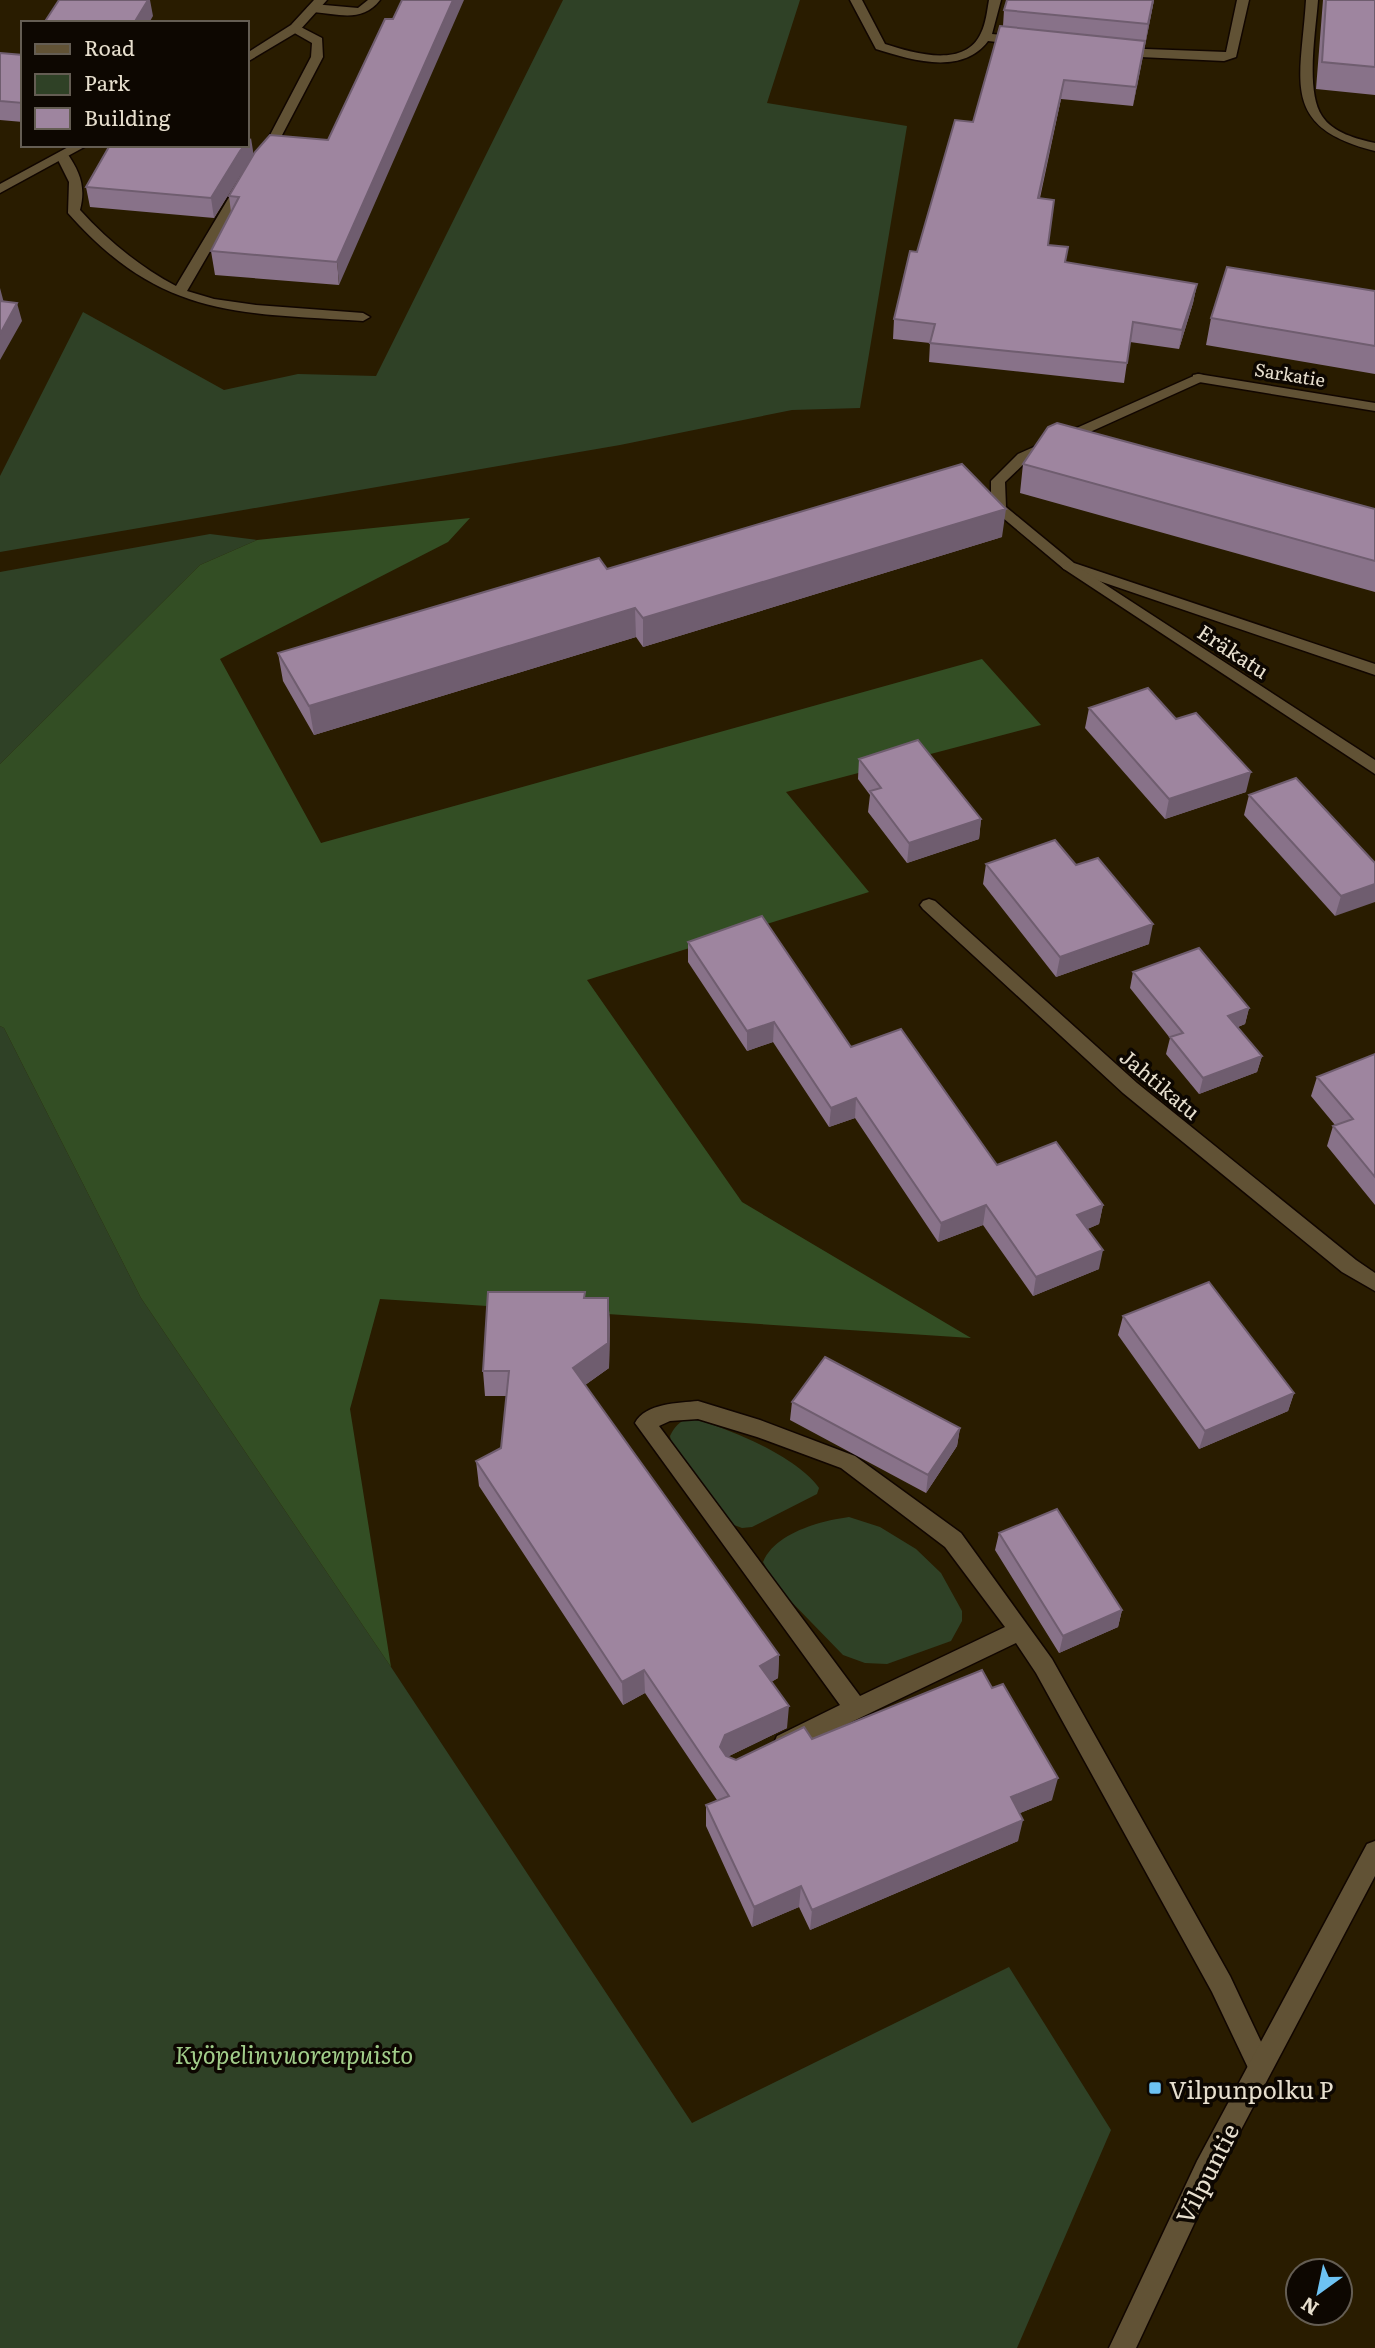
<svg xmlns="http://www.w3.org/2000/svg" width="1375" height="2348" font-family="Literata,serif">
  <rect width="100%" height="100%" fill="#291c00"/>
  <path fill="#2f4126" d="M563,0H800L767,103L907,126L860,408L792,410L620,445L0,552V476L83,312L224,390L298,374L376,376Z
    M210,534L257,540L200,565L0,764V572Z
    M0,1026L4,1028L141,1298L391,1667L692,2123L1009,1967L1111,2130L1017,2348H0Z
    M689,1418C725,1426 798,1457 819,1488L817,1494L752,1527L742,1528L734,1525L672,1446L670,1436C675,1426 679,1422 689,1418Z
    M849,1517L880,1527L916,1549L941,1573L962,1611V1621L951,1641L887,1664L865,1663L843,1655L777,1587L763,1562C775,1533 820,1521 849,1517Z"/>
  <path fill="#334e24" d="M470,518L448,542L220,659L321,843L982,659L1041,725L786,792L869,892L587,980L742,1202L971,1338L380,1299L350,1409L391,1667L141,1298L4,1028L0,1026V764L200,565L257,540Z"/>
  <g fill="none" stroke-linecap="round" stroke-linejoin="round">
    <g stroke="#110600" stroke-width="3">
      <path id="service" d="M368,0H380C362,23 339,14 313,12L307,8L313,4L358,8Z
        M850,0H862L885,44C913,53 965,69 981,33C986,23 987,11 989,0H1001L992,34L1023,37L1029,41L1023,45L988,41C962,76 911,60 876,49Z
        M1237,0H1249L1236,57L1224,61L1119,56L1113,52L1119,48L1226,52Z
        M1306,0H1318C1316,29 1305,91 1322,116C1333,133 1357,139 1375,143V151C1279,127 1301,81 1306,0Z
        M295,24L322,38L323,57L270,158L264,162L258,158L311,57L312,43L291,31L289,28Z
        M62,152L67,153C80,172 86,187 80,210C107,240 140,267 176,286L237,184L243,180L249,184L187,291L214,299L256,305L363,313L370,317L363,321C235,313 160,317 68,213L69,182L56,156Z
        M1198,374L1203,375V381L1028,460L1005,482L1006,507L1074,563L1375,664V675L1064,569L991,508V481L1018,454Z
        M698,1401L760,1420L855,1456L961,1533L1052,1659L1230,1976L1272,2065L1269,2074L1260,2077L1251,2074L1212,1992L1036,1673L1016,1643L793,1750L785,1754L777,1750L774,1743L777,1736L840,1705L635,1423C645,1403 679,1403 698,1401ZM698,1419L757,1437L841,1468L945,1547L1005,1627L860,1696L659,1426L670,1421Z"/>
    </g>
    <g stroke="#110600" stroke-width="3">
      <path id="minor" d="M314,0H327L299,31L247,62V53L291,25Z
        M72,145H88L0,193V184Z
        M1198,374L1375,403V411L1193,381V375Z
        M1069,561L1375,760V774L1064,569L1061,566L1064,563Z
        M929,899L935,901L1137,1083L1356,1260L1375,1273V1291L1342,1272L1123,1093L923,909L920,905L923,901Z"/>
    </g>
    <g stroke="#110600" stroke-width="3">
      <path id="tertiary" d="M1375,1841V1876L1215,2179L1136,2348H1109L1197,2161L1367,1844Z"/>
    </g>
    <use href="#service" fill="#615235" fill-rule="evenodd"/>
    <use href="#minor" fill="#615235" fill-rule="evenodd"/>
    <use href="#tertiary" fill="#615235" fill-rule="evenodd"/>
  </g>
  <path fill="#887289" d="M1007,0H1154L1133,106L1061,99L1040,198L1048,245L1065,262L1197,284L1193,303L1179,349L1130,342L1124,383L929,362L930,343L893,339L894,319L917,252L973,122L1003,26L1004,10Z
    M1323,0H1375V95L1316,89Z
    M0,53L23,55V122L0,120Z
    M328,140L339,285L215,275L211,251L231,212L229,196L246,166L214,218L90,207L86,187Z
    M1375,291V374L1206,345L1211,318Z
    M1023,464L1375,509V592L1020,493Z
    M1002,537L643,647L636,637L314,735L283,681L278,653L607,569Z
    M1089,708L1176,719L1246,792L1165,819L1085,728Z
    M859,759L981,819L979,839L907,863L868,812L870,795L858,779Z
    M1249,795L1375,863L1335,916L1244,815Z
    M986,864L1076,865L1149,944L1056,977L983,884Z
    M688,942L851,1047L997,1165L1103,1205L1099,1224L1087,1229L1099,1269L1033,1296L983,1225L938,1242L855,1118L829,1127L773,1042L747,1051L688,962Z
    M1133,972L1249,1008L1245,1024L1238,1027L1262,1056L1257,1072L1199,1094L1166,1054L1170,1038L1130,988Z
    M1375,1054V1205L1327,1146L1333,1126L1335,1125L1311,1096L1317,1077Z
    M585,1298H608L610,1323L609,1368L585,1385L779,1655L778,1678L771,1682L787,1728L727,1757L736,1760L812,1739L1052,1800L1020,1813L1018,1841L810,1930L799,1907L752,1927L706,1826V1805L717,1800L645,1693L623,1705L479,1486L476,1461L501,1448L507,1396H485L483,1371Z
    M1123,1316L1294,1393L1288,1411L1199,1449L1118,1335Z
    M792,1402L960,1428L957,1446L926,1493L790,1420Z
    M999,1533L1122,1610L1118,1627L1059,1653L995,1550Z"/>
  <path fill="#6f5d6f" d="M148,0H150L153,16L149,23H134Z
    M453,0H464L339,285L337,262Z
    M1153,0H1154L1145,46L1148,24Z
    M1145,41L1142,59L1133,106L1136,87Z
    M1064,80L1061,99L1035,217L1038,198Z
    M251,138L254,157L243,171L214,218L211,198L240,151L245,145H247V143Z
    M1197,284L1193,303L1179,349L1182,330Z
    M0,288L4,303L0,309Z
    M17,303L22,321L0,360V334Z
    M1006,509L1002,537L643,647V618Z
    M635,608L636,637L314,735L309,706Z
    M1251,772L1246,792L1165,819L1169,799Z
    M981,819L979,839L907,863L909,843Z
    M1375,884V902L1335,916L1341,896Z
    M1153,924L1149,944L1056,977L1060,957Z
    M1249,1008L1245,1024L1224,1032L1228,1016Z
    M774,1022L773,1042L747,1051V1031Z
    M1262,1056L1257,1072L1199,1094L1203,1078Z
    M856,1098L855,1118L829,1127L831,1108Z
    M986,1205L983,1225L938,1242L941,1223Z
    M1103,1205L1099,1224L1074,1235L1077,1215Z
    M1103,1250L1099,1269L1033,1296L1036,1277Z
    M608,1298L610,1323L609,1368L574,1393L573,1368Z
    M1294,1393L1288,1411L1199,1449L1205,1431Z
    M960,1428L957,1446L926,1493L928,1475Z
    M1122,1610L1118,1627L1059,1653L1063,1636Z
    M779,1655L778,1678L759,1689L760,1666Z
    M644,1670L645,1693L623,1705L622,1682Z
    M789,1706L787,1728L725,1758L720,1747L725,1735Z
    M1058,1778L1052,1800L1006,1819L1011,1797Z
    M1023,1820L1018,1841L810,1930L812,1910Z
    M801,1886L799,1907L752,1927L754,1907Z"/>
  <path fill="#9e859f" stroke="#6f5d6f" stroke-width="2" d="M59,0H148L134,23H44Z
    M402,0H453L337,262L211,251L239,197L229,196L255,152L270,135L328,140L385,19H393Z
    M1007,0H1153L1148,24L1004,10Z
    M1326,0H1375V67L1322,62Z
    M1000,26L1145,41L1136,87L1064,80L1038,198L1054,200L1048,245L1068,247L1065,262L1197,284L1182,330L1133,322L1127,363L930,343L935,324L894,319L910,251L917,252L955,120L973,122Z
    M0,53L23,55V103L0,101Z
    M110,145H245L240,151L211,198L86,187Z
    M1227,267L1375,291V346L1211,318Z
    M0,301L17,303L0,334Z
    M1057,423L1375,509V561L1023,464L1048,427Z
    M962,464L1006,509L643,618L635,608L309,706L278,653L599,558L607,569Z
    M1148,688L1176,719L1196,713L1251,772L1169,799L1089,708Z
    M918,740L981,819L909,843L870,791L881,788L859,759Z
    M1296,778L1375,863V884L1341,896L1249,795Z
    M1055,840L1076,865L1098,858L1153,924L1060,957L986,864Z
    M762,916L851,1047L901,1029L997,1165L1056,1142L1103,1205L1077,1215L1103,1250L1036,1277L986,1205L941,1223L856,1098L831,1108L774,1022L747,1031L688,942Z
    M1199,948L1249,1008L1228,1016L1262,1056L1203,1078L1170,1037L1183,1033L1133,972Z
    M1375,1054V1177L1333,1126L1353,1119L1317,1077Z
    M1209,1282L1294,1393L1205,1431L1123,1316Z
    M488,1292H585L584,1298H608V1343L573,1368L779,1655L760,1666L789,1706L725,1735L720,1747L726,1756L736,1760L804,1727L812,1739L982,1670L992,1688L1003,1684L1058,1778L1011,1797L1023,1820L812,1910L801,1886L754,1907L706,1805L729,1796L644,1670L622,1682L476,1461L501,1448L509,1371H483Z
    M825,1357L960,1428L928,1475L792,1402Z
    M1057,1509L1122,1610L1063,1636L999,1533Z"/>
  <rect fill="#6dc2f3" stroke="#0d0701" stroke-width="2.5" x="1148" y="2081" width="14" height="14" rx="3.5"/>
  <g text-anchor="middle" dominant-baseline="central" stroke-width="7" stroke-linejoin="round" paint-order="stroke">
    <g font-size="18" fill="#e7dfce" stroke="#0d0701">
      <text transform="translate(1290 374) rotate(9)">Sarkatie</text>
    </g>
    <g font-size="21" fill="#e7dfce" stroke="#0d0701">
      <text transform="translate(1234 650) rotate(33)">Eräkatu</text>
      <text transform="translate(1161 1083) rotate(40)">Jahtikatu</text>
    </g>
    <g font-size="24" font-style="italic" fill="#a2ce8a" stroke="#0d0701">
      <text x="294" y="2053">Kyöpelinvuorenpuisto</text>
    </g>
    <g font-size="24" fill="#e7dfce" stroke="#0d0701" text-anchor="start">
      <text x="1169" y="2088">Vilpunpolku P</text>
    </g>
    <g font-size="24" fill="#e7dfce" stroke="#0d0701">
      <text transform="translate(1206 2173) rotate(-63)">Vilpuntie</text>
    </g>
  </g>
  <rect x="21" y="21" width="228" height="126" fill="#0d0701" stroke="#645d53" stroke-width="2"/>
  <rect x="35" y="44" width="35" height="10" fill="#615235" stroke="#645d53" stroke-width="2"/>
  <text x="84" y="56" font-size="21" fill="#e7dfce">Road</text>
  <rect x="35" y="74" width="35" height="21" fill="#2f4126" stroke="#645d53" stroke-width="2"/>
  <text x="84" y="91" font-size="21" fill="#e7dfce">Park</text>
  <rect x="35" y="108" width="35" height="21" fill="#9e859f" stroke="#645d53" stroke-width="2"/>
  <text x="84" y="126" font-size="21" fill="#e7dfce">Building</text>
  <g transform="translate(1319 2292) rotate(213)"><circle r="33" fill="#0d0701" stroke="#645d53" stroke-width="2"/>
  <path d="M0-5L12 26L0 18L-12 26Z" fill="#6dc2f3"/>
  <text y="-10" font-size="19" font-weight="bold" text-anchor="middle" fill="#e7dfce">N</text>
  </g>
</svg>
